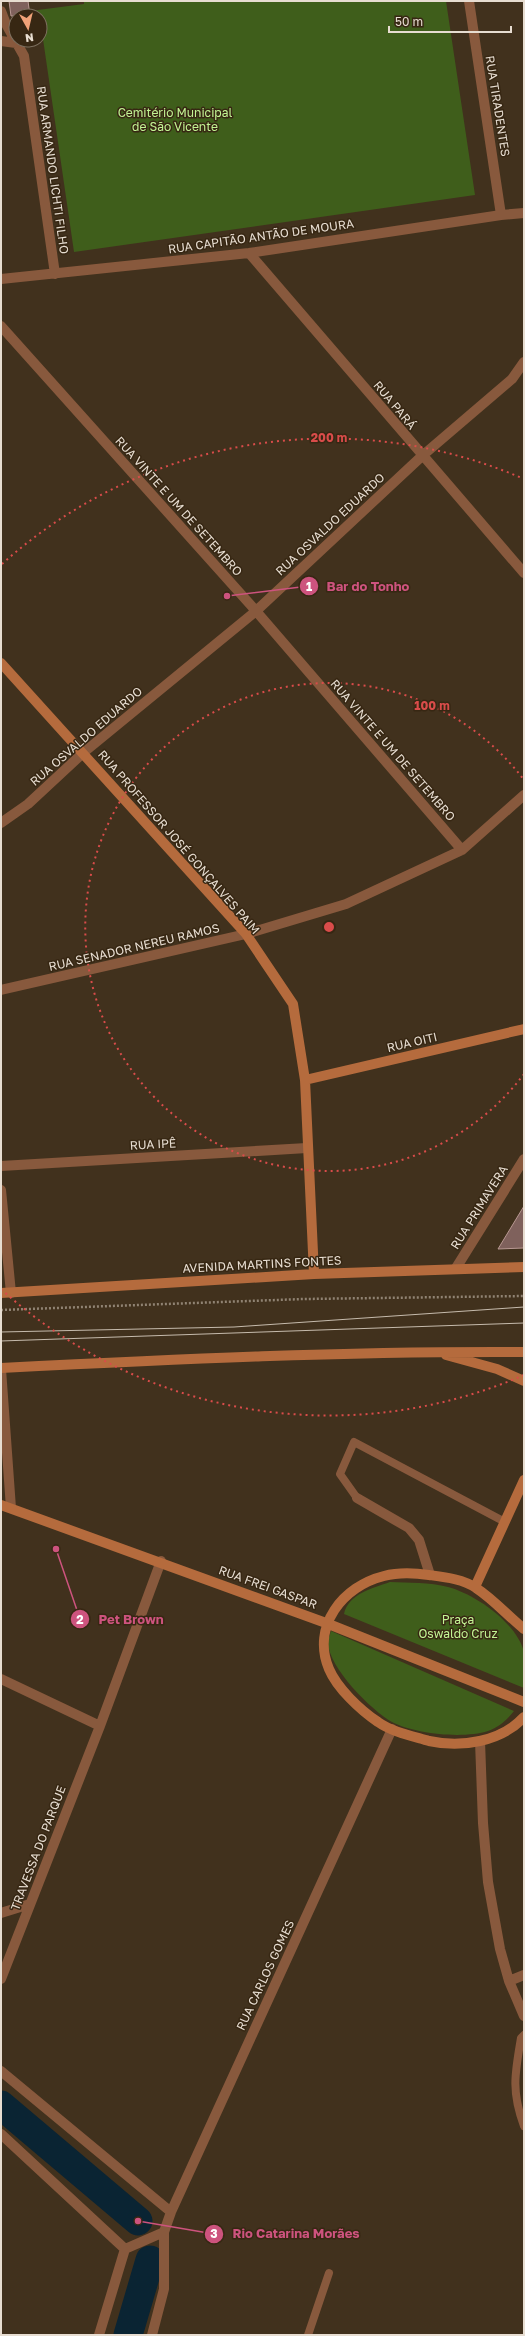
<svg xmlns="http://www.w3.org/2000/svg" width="525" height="2336" font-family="'Golos Text',sans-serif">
  <rect width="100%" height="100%" fill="#41311d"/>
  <path fill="#3f5e1b" d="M84,1H446L475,195L74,252L43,39H40V16H30V11L84,4Z
    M390,1582C408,1583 430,1582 448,1587C475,1594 517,1623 524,1652C525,1662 525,1678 524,1688L344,1614C348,1594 373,1588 390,1582Z
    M331,1631L514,1711C507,1720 499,1727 488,1731C463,1739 415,1734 392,1722C371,1710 329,1668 328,1643C328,1639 330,1635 331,1631Z"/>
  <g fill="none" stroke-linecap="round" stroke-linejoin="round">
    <path stroke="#0a2433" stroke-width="29" d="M1,2105L138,2221
      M128,2335L150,2260"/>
  </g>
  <path fill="#7f615c" stroke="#b99993" d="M9,1H28L30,16H11Z
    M524,1206V1248L498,1249Z"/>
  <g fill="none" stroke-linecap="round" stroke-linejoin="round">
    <path stroke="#908373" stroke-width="2.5" stroke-dasharray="2 2" stroke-linecap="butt" d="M1,1310L304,1299L524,1296"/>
    <path stroke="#88593d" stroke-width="8" d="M357,1498L340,1474L354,1442L505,1522
      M524,2035L521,2038C515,2073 511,2091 524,2126
      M308,2335L329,2273"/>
    <path stroke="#88593d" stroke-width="10" d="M469,1L501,215
      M1,11L6,24L24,56L55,274
      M1,41L16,43
      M249,253L524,573
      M1,279L249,253L501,215L524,213
      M1,326L256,611L462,850
      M1,823L28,804L83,753L256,611L422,456L512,379L524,362
      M1,990L246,934L346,904L462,850L524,795
      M1,1166L307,1148
      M1,1190L11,1293
      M456,1268L524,1159
      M1,1369L11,1508
      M357,1498L409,1528L419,1540L430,1575
      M1,1679L100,1726
      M480,1741L483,1823L488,1882L500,1949L509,1981L524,2016
      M1,1913L30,1904
      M1,1979L100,1726L161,1561
      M509,1981L524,1975
      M1,2071L171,2212
      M1,2134L125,2249
      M125,2249L164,2232
      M99,2335L125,2249
      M152,2335L164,2289V2232L171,2212L392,1729"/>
    <path stroke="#b56b3d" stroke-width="10" d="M1,663L246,934L293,1004L305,1080L314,1274
      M305,1080L524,1029
      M1,1293L314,1274L524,1267
      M446,1355L497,1369L524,1381
      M1,1368C175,1359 349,1351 524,1352
      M1,1505L326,1623L524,1702
      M475,1587L524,1480
      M524,1629C508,1616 493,1599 476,1588C463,1579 444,1577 429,1575C415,1573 399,1572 384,1576C343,1586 311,1626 329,1669C337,1688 360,1710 378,1722C392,1732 412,1736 429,1741C461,1748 501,1742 524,1717"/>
    <path stroke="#c6bbad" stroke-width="1" d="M1,1332L234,1327L524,1307
      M1,1341L524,1323"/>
  </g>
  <g fill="none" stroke="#d94c4a" stroke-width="2" stroke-dasharray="2 4">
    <path d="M524 1074A244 244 0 1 1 524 780"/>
    <path d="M524 1375A489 489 0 0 1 2 1290M2 564A489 489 0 0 1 524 479"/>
  </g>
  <g text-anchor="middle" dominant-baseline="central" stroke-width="3" stroke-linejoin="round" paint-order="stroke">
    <g font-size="12" fill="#e7ddd1" stroke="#372713">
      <text transform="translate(498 106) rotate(81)">RUA TIRADENTES</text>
      <text transform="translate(53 170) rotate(82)">RUA ARMANDO LICHTI FILHO</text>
      <text transform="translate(261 236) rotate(-8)">RUA CAPITÃO ANTÃO DE MOURA</text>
      <text transform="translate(395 405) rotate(50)">RUA PARÁ</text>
      <text transform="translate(179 506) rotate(48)">RUA VINTE E UM DE SETEMBRO</text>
      <text transform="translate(330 524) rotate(-43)">RUA OSVALDO EDUARDO</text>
      <text transform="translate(86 736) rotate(-41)">RUA OSVALDO EDUARDO</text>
      <text transform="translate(393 750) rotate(49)">RUA VINTE E UM DE SETEMBRO</text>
      <text transform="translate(179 842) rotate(49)">RUA PROFESSOR JOSÉ GONÇALVES PAIM</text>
      <text transform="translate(134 947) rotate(-13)">RUA SENADOR NEREU RAMOS</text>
      <text transform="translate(412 1042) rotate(-13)">RUA OITI</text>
      <text transform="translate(153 1144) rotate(-3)">RUA IPÊ</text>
      <text transform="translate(479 1207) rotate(-58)">RUA PRIMAVERA</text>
      <text transform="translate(262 1264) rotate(-3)">AVENIDA MARTINS FONTES</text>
      <text transform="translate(268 1587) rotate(20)">RUA FREI GASPAR</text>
      <text transform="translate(38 1848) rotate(-69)">TRAVESSA DO PARQUE</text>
      <text transform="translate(265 1975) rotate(-65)">RUA CARLOS GOMES</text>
    </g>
    <g font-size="12" fill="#c3f594" stroke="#372713">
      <text x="175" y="112">Cemitério Municipal<tspan x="175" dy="14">de São Vicente</tspan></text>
      <text x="458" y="1619">Praça<tspan x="458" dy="14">Oswaldo Cruz</tspan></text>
    </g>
  </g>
  <circle cx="329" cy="927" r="6" fill="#d94c4a" stroke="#372713" stroke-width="2"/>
  <g font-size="12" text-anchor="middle" font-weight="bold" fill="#d94c4a" stroke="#372713" stroke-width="3" stroke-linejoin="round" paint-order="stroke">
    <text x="329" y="442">200 m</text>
    <text x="432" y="710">100 m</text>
  </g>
  <path fill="none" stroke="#cd537e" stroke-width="1.5" d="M227 596L309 586M56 1549L80 1619M138 2221L214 2234"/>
  <g fill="#cd537e" stroke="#372713" stroke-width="1.5">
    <circle cx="227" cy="596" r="4"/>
    <circle cx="56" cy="1549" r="4"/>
    <circle cx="138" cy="2221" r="4"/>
    <circle cx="309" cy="586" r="10"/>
    <circle cx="80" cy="1619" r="10"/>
    <circle cx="214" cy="2234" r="10"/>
  </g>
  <g font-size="12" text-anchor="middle" font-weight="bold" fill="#fff">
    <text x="309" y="591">1</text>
    <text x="80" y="1624">2</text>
    <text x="214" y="2238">3</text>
  </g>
  <g font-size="13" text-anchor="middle" font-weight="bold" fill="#cd537e" stroke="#372713" stroke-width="3" stroke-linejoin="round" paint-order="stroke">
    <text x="368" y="591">Bar do Tonho</text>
    <text x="131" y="1624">Pet Brown</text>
    <text x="296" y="2238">Rio Catarina Morães</text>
  </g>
  <rect width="525" height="2336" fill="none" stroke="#e7ddd1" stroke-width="4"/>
  <g transform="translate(28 28) rotate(172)"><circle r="19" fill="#372713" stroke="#7d705f"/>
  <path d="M0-3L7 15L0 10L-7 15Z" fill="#f0a278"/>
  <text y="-6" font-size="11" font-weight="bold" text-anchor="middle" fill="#e7ddd1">N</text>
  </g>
  <path d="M389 26v6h122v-6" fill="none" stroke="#e7ddd1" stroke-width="2"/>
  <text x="395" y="26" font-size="12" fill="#e7ddd1" stroke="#372713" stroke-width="3" paint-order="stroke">50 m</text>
</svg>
